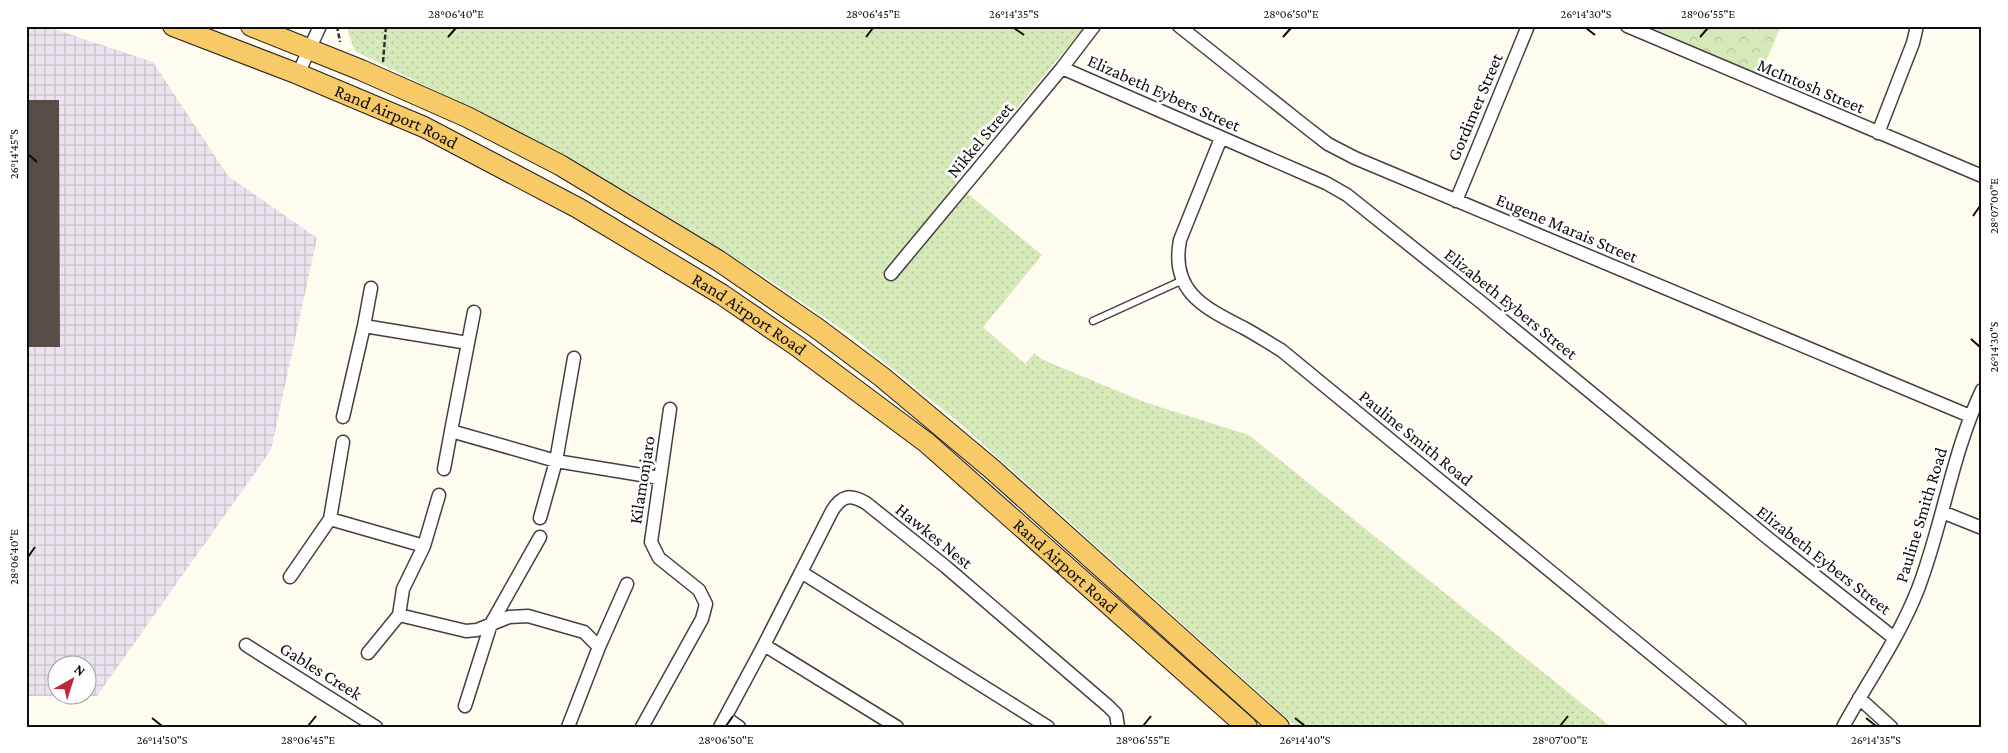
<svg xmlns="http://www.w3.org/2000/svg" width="2008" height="753" font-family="'Crimson Pro',serif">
  <defs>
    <pattern id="industrial-grid" width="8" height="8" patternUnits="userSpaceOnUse" patternTransform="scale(1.25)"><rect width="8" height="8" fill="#ebe3ed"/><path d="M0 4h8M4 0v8" fill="none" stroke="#c8c2ca"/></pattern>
    <pattern id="grass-dots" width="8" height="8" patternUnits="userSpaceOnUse" patternTransform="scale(1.25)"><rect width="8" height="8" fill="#d6e9b9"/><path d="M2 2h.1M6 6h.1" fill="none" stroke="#b6c79e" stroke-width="1.8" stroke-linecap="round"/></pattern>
    <pattern id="park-crowns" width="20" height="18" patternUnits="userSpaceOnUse" patternTransform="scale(1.25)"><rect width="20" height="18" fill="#d6e9b9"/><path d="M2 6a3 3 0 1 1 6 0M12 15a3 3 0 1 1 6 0" fill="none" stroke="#b6c79e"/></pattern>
  </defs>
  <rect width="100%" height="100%" fill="#fffbef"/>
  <path fill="url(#industrial-grid)" fill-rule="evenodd" d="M26,26H45L153,62L228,176L317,238L271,450L97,696H26ZM58,666H88V696H58Z"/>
  <path fill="url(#grass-dots)" d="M349,26H1085L955,183L1042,255L983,327L1025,364L1034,353L1041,359L1144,402L1249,435L1611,727H1297L962,425L853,337L759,273L632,195L499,122L355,51L348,32Z"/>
  <path fill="url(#park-crowns)" d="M1648,26H1781L1760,75Z"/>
  <path fill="#574e4a" d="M26,100H59L60,347H26Z"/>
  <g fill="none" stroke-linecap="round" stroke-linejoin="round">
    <g stroke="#414141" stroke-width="9">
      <path id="lane" d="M1093,321L1183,280"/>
    </g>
    <g stroke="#414141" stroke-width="15">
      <path id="street" d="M1179,26L1306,127L1328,144L1355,158L1970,416
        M1627,26L1982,176
        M1062,68L1326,183L1347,195L1482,303L1769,539L1894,638
        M298,74L320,26
        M1878,133L1913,43L1917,26
        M1221,138L1180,240C1170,292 1205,308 1244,328C1257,335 1269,343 1281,350L1740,727
        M1456,201L1528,26
        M891,274L1062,68L1094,26
        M364,326L371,288
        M468,343L474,312
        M343,417L364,326L468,343L451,431L556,461L660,478
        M343,442L330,519L424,546L403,589L399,615L466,631L477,630L509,617L528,616L584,632L599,647L568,727
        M444,469L451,431
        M1942,512L1982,528
        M540,518L556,461L574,358
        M424,546L439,495
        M801,572L1048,727
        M290,577L330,519
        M246,645L376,727
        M764,645L897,727
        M599,647L627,584
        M368,653L399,615
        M1859,698L1891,727
        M465,706L491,624L540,537
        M726,718L739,727
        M642,727L702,619L706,604L699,590L659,558L651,542L670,409
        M720,727L764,645L832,511C842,495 850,494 866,503L946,567L1108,706L1116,714L1118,727
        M1843,727C1868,681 1899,638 1918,589C1943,524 1952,453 1982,390"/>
    </g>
    <g stroke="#1f1f1f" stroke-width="22">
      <g id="primary">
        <path id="s1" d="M173,26L298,74L424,127L578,208L721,294L797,346L927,443L1247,727"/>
        <path d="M251,26L361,70L467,117L560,165L719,261L818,329L882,377L992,469L1279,727"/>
      </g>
    </g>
    <path stroke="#303030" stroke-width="2.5" stroke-dasharray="5 2.5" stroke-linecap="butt" d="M337,26L340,42
      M337,27L343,26
      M383,62L386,26"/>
    <use href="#lane" stroke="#fff" stroke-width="6"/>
    <use href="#street" stroke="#fff" stroke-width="12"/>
    <use href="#primary" stroke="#f7c967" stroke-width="20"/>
  </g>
  <path fill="none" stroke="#0e0e0e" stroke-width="2" d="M1014,28L1024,35M1586,28L1595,35M448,37L456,28M866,37L873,28M1283,37L1291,28M1700,37L1708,28M28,154L37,162M1973,216L1980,206M1971,339L1980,347M28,557L35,547M152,718L162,726M1295,718L1305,726M1866,718L1876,726M308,726L316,716M726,726L733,716M1143,726L1151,716M1560,726L1568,716"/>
  <g text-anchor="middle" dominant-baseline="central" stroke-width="5" stroke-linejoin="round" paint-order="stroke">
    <g font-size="18" fill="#0e0e0e" stroke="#fff">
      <text transform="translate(1811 86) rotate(23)">McIntosh Street</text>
      <text transform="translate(1164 93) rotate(24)">Elizabeth Eybers Street</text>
      <text transform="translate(1475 107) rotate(-67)">Gordimer Street</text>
      <text stroke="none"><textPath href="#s1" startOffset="241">Rand Airport Road</textPath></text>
      <text transform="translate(980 140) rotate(-50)">Nikkel Street</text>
      <text transform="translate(1567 228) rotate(23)">Eugene Marais Street</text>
      <text transform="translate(1511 304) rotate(39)">Elizabeth Eybers Street</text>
      <text stroke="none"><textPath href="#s1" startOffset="646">Rand Airport Road</textPath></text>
      <text transform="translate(1416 438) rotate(39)">Pauline Smith Road</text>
      <text transform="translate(642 480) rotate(-81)">Kilamonjaro</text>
      <text transform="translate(1921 515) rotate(-73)">Pauline Smith Road</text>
      <text transform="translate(934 536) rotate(39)">Hawkes Nest</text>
      <text transform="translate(1824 560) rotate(38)">Elizabeth Eybers Street</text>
      <text stroke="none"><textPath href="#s1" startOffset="1051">Rand Airport Road</textPath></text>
      <text transform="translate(321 671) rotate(32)">Gables Creek</text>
    </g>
  </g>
  <rect width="2008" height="753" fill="none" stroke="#ffffff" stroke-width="55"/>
  <g transform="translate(72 680) rotate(39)"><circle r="24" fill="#ffffff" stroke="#9f9f9f"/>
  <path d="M0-4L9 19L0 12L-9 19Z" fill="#be273a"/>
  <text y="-8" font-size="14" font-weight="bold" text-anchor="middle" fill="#0e0e0e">N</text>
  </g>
  <rect x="28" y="28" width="1952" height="698" fill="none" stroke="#0e0e0e" stroke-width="2"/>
  <g font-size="12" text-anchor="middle" fill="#0e0e0e">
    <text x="456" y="18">28°06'40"E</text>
    <text x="873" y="18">28°06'45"E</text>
    <text x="1014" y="18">26°14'35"S</text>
    <text x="1291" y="18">28°06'50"E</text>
    <text x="1586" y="18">26°14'30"S</text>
    <text x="1708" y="18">28°06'55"E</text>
    <text transform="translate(14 154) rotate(-90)" y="4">26°14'45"S</text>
    <text transform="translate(1994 206) rotate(-90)" y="4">28°07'00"E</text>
    <text transform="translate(1994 347) rotate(-90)" y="4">26°14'30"S</text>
    <text transform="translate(14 557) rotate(-90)" y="4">28°06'40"E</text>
    <text x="162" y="744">26°14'50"S</text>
    <text x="308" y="744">28°06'45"E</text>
    <text x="726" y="744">28°06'50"E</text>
    <text x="1143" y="744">28°06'55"E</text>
    <text x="1305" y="744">26°14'40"S</text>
    <text x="1560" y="744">28°07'00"E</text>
    <text x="1876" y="744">26°14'35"S</text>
  </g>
</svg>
